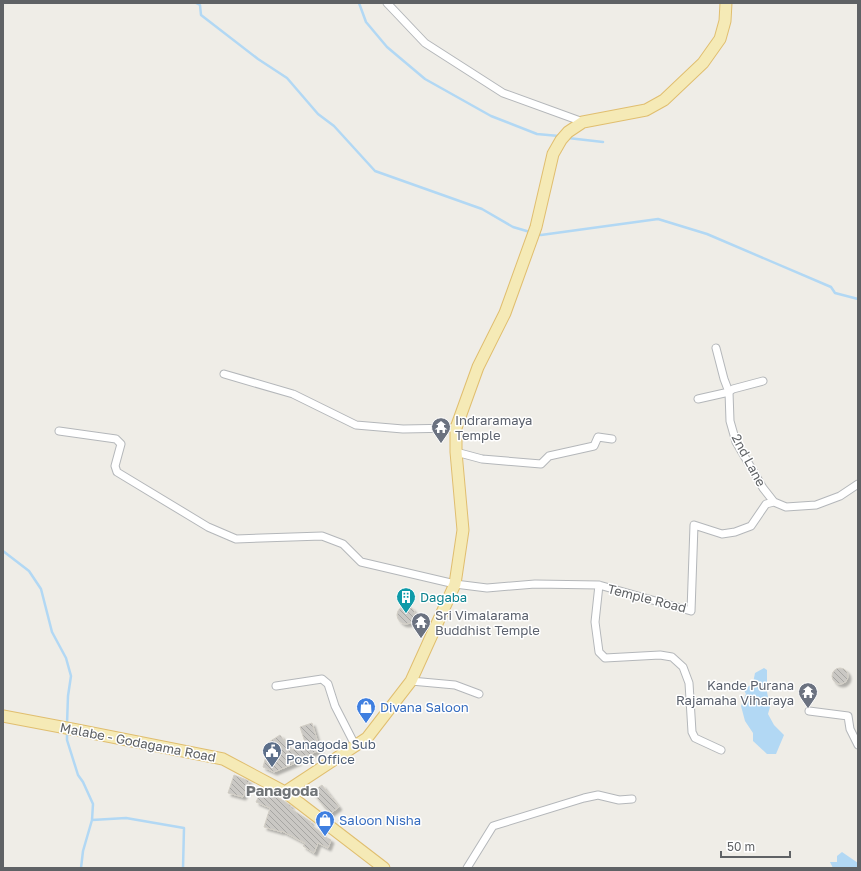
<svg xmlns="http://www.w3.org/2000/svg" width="861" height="871" font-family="'Golos Text',sans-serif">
  <defs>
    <pattern id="building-back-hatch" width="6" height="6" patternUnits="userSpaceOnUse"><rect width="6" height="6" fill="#cac8c4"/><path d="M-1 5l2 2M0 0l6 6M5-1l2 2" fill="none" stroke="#a7a6a3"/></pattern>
    <filter id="shadow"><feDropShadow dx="3" dy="3" stdDeviation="1" flood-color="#0004"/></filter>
  </defs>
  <rect width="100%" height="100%" fill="#efede7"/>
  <path fill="#b2d8f4" d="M764,668L767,670V692L770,707L768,714L774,725L784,735L776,754H767L753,741V733L745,721L741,706L746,694L744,690L753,683L755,673Z
    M842,852L858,863V868H833L830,862H837V856Z"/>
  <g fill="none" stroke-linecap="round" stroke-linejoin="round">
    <path stroke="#b2d8f4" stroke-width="2.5" d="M196,3L200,5L201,15L258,59L287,78L318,114L334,126L375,171L482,209L513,227L530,232
      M359,3L366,22L387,47L425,79L491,116L537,134L559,136
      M568,138L603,142
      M537,234L541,235L658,219L707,234L831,287L835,293L858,299
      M3,551L29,571L41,589L52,632L66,658L71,676L68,696L67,724
      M67,731V740L78,775L83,782L93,804L92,820L83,851L81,868
      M92,820L126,818L184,828L183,868"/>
  </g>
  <path fill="url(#building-back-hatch)" stroke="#d3cfc6" filter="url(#shadow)" d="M397 615a9 9 0 1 1 18 0a9 9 0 1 1-18 0Z
    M832 676a8 8 0 1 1 16 0a8 8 0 1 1-16 0Z
    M312,723L320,750L297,760L298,762L274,772L263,767L267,753L278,756L269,742L280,735L291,750L306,745L300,727Z
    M234,775L249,781L243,797L228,793Z
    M322,785L339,807L330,814L312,792Z
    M263,788L284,801L291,806L290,808L311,822L310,824L323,834L322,835L331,840L328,848L318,843L314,853L303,846L305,843L282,831V832L264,827L270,808L256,802Z"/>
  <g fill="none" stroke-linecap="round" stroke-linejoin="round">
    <g stroke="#b4b7ba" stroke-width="9">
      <path id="minor" d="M387,3L425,43L503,93L583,122
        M716,348L724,379L729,392L730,421L736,442L763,488L774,502
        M224,374L293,394L356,425L403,429L456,428
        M698,399L729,392L733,389L763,381
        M59,431L116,439L121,444L115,466L117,472L208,527L236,539L322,536L343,544L361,562L455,584L487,588L535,584L599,585L691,611L694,525L722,534L735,532L751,526L766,504L774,502L786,507L816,505L840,496L858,484
        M456,452L482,459L541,464L549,456L594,446L598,437L612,439
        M599,585L595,622L599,652L605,658L660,655L672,657L683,667L689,683L692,732L695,738L721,750
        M411,681L455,685L479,694
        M276,686L322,679L328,684L335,706L355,745
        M809,711L848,716L850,729L858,745
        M467,868L493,826L584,798L598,795L619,800L632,799"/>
    </g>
    <g stroke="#e0be6f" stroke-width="13">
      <path id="primary" d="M3,716L77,730L223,759L285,792L384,868
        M285,792L367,738L411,681L455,584L463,530L456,452V428L478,367L505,313L536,227L553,154L561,140L568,132L583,122L646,110L664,100L703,63L720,39L725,21L726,3"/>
    </g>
    <use href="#minor" stroke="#fff" stroke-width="7"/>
    <use href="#primary" stroke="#f5eab6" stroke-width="11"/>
  </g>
  <defs>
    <g id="temple-pin" transform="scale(1)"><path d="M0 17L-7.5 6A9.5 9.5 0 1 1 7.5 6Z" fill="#6b7280" stroke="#fff"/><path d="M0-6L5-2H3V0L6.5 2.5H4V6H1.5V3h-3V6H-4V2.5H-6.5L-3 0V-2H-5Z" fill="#fff"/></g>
    <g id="building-pin" transform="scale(1)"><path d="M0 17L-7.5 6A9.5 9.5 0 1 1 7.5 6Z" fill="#0f9aa8" stroke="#fff"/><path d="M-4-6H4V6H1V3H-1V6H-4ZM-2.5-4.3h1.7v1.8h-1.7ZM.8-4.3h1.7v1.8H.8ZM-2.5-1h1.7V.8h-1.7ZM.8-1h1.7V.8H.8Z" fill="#fff"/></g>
    <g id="shop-pin" transform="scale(1)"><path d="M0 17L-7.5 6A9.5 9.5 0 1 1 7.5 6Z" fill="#3f7fe0" stroke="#fff"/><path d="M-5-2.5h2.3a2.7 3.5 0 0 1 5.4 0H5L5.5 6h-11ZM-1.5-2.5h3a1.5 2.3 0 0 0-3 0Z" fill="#fff"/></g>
    <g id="civic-pin" transform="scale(1)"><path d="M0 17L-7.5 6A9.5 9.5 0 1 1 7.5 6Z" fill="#5c6f8a" stroke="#fff"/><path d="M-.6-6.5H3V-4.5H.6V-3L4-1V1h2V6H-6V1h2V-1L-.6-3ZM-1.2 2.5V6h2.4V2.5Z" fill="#fff"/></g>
  </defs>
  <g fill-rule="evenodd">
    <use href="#temple-pin" x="441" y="427"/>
    <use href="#building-pin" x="406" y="597"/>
    <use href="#temple-pin" x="421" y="622"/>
    <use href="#temple-pin" x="808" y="692"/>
    <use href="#shop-pin" x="366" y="707"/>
    <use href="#civic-pin" x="272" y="751"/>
    <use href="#shop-pin" x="325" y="820"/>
  </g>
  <g text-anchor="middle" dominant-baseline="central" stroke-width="3" stroke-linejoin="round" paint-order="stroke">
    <g font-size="13" fill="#5b616d" stroke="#fff" text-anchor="start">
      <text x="455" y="420">Indraramaya<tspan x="455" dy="15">Temple</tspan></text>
      <text x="435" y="615">Sri Vimalarama<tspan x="435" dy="15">Buddhist Temple</tspan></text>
      <text x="794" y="685" text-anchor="end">Kande Purana<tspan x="794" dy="15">Rajamaha Viharaya</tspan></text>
    </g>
    <g font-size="13" fill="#5f6265" stroke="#fff">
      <text transform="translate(749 460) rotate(62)">2nd Lane</text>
      <text transform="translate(647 598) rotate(14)">Temple Road</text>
      <text transform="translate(138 742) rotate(11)">Malabe - Godagama Road</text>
    </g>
    <g font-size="13" fill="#0d838f" stroke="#fff" text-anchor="start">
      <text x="420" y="597">Dagaba</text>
    </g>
    <g font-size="13" fill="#366cbe" stroke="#fff" text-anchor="start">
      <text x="380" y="707">Divana Saloon</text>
      <text x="339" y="820">Saloon Nisha</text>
    </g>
    <g font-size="13" fill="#4e5e75" stroke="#fff" text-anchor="start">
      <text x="286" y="744">Panagoda Sub<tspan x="286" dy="15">Post Office</tspan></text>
    </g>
    <g font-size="15" font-weight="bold" fill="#707477" stroke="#fff">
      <text x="282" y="790">Panagoda</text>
    </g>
  </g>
  <rect width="861" height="871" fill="none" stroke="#5f6265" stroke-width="8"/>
  <path d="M721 851v6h69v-6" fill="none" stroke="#5f6265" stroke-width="2"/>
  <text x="727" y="851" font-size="12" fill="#5f6265" stroke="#ffffff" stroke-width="3" paint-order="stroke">50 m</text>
</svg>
